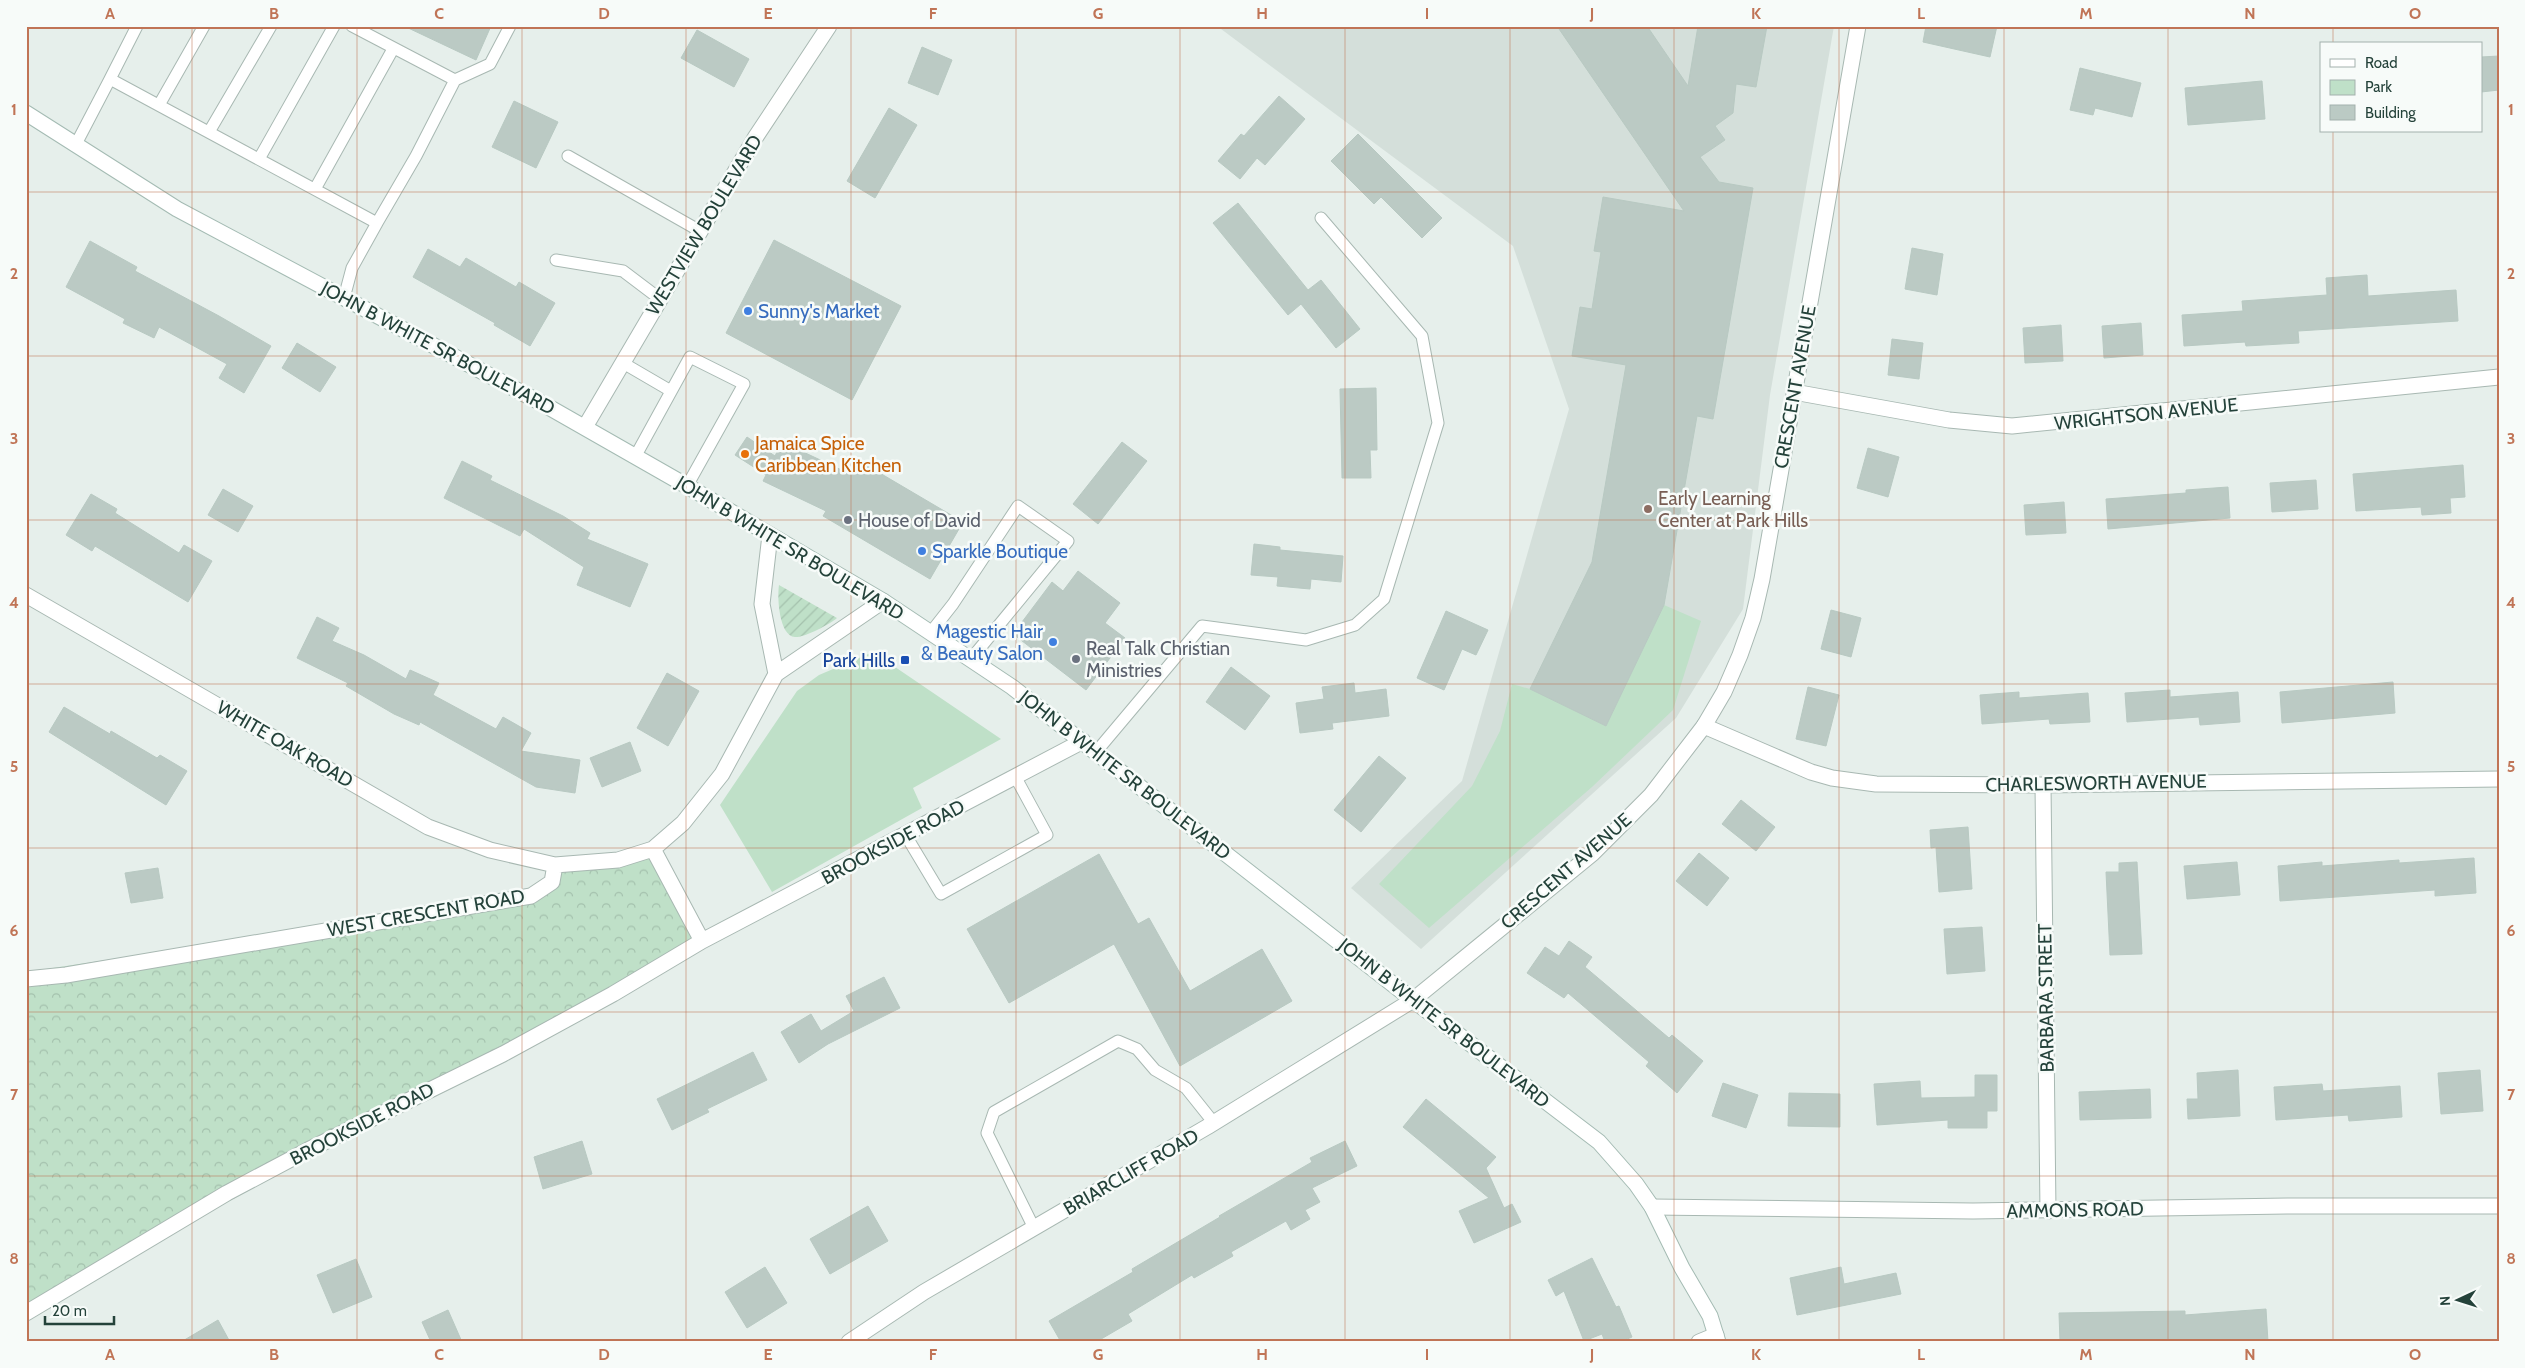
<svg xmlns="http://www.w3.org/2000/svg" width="2525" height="1368" font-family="Cabin,sans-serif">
  <defs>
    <pattern id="forest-crowns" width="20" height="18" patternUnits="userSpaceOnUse" patternTransform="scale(1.25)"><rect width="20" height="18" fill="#bfe0c8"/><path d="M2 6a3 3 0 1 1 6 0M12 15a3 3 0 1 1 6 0" fill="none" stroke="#a4c1ad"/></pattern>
    <pattern id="garden-furrows" width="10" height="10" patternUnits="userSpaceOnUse" patternTransform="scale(1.25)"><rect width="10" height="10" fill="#bfe0c8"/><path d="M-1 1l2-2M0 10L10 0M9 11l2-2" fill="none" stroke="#a4c1ad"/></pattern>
  </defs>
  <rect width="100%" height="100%" fill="#e6efeb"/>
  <path fill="#d4dfda" d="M1217,26H1834L1770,395L1743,609L1676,718L1421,949L1351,888L1462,781L1569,409L1513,246Z"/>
  <path fill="url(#forest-crowns)" d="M653,849L702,941L26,1313V972L531,896L552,882L555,865Z"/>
  <path fill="#bfe0c8" d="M1664,605L1701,621L1673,710L1592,787L1429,928L1379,884L1472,786L1500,731L1512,684L1530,689L1606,726Z
    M873,652L1001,739L913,788L922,808L772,892L720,805L797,691L819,675Z"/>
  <path fill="url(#garden-furrows)" d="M779,585L837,618C830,624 804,638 795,637C779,636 777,597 779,585Z"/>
  <path fill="#bbcac4" stroke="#b8c9c2" d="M404,26H491L476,60Z
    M1557,26H1647L1688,86L1698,26H1767L1756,87L1736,84L1733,113L1715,126L1725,140L1700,157L1719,182L1753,188L1713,419L1697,416L1664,605L1606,726L1530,689L1592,562L1626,365L1572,356L1580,307L1592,309L1601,252L1594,251L1603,197L1684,211Z
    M1926,26H1997L1990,57L1923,42Z
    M697,30L749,59L734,87L681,58Z
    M922,47L952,60L938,95L908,83Z
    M2499,56V90L2481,92V57Z
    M2080,68L2141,83L2132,117L2095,108L2093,115L2070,110Z
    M2262,81L2265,119L2188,125L2185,88Z
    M1279,96L1305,119L1265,165L1257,158L1240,179L1218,161L1241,134L1244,136Z
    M514,101L558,122L536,168L492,147Z
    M889,108L917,125L875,198L847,181Z
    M1358,134L1442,218L1422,238L1381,197L1374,204L1331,161Z
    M1238,203L1308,290L1321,280L1360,329L1336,348L1301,304L1288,315L1213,223Z
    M774,240L901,306L852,400L726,333Z
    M90,241L137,267L135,271L219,316L271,346L244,393L219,378L227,364L159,327L154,338L123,323L125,319L66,287Z
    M1912,248L1943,254L1937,295L1905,289Z
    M428,249L460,267L466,258L516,287L519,282L555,303L530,346L494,325L495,323L413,277Z
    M2367,275L2368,296L2456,290L2458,321L2298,331L2299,343L2246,346L2245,342L2184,346L2182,315L2243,311L2242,301L2327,295L2326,278Z
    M2141,323L2143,355L2104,358L2102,326Z
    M2061,325L2063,361L2025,363L2023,328Z
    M1892,339L1923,343L1919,379L1888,375Z
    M297,343L336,367L320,392L282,368Z
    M1376,388L1377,450H1370L1371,478H1342L1340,389Z
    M747,437L775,456L782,442L848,473L856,459L963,522L930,579L823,516L826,511L763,481L766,475L735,455Z
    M1122,442L1147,461L1098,524L1073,504Z
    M1868,448L1899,457L1888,497L1857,488Z
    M462,461L492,476L490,480L563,516L590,533L587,539L648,564L630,607L577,585L584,567L524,529L520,536L444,498Z
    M2463,465L2465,497L2450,498L2451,513L2422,515L2421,507L2356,511L2353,474Z
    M2316,480L2318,509L2272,512L2270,483Z
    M2228,487L2230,518L2108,529L2106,499L2186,493V490Z
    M223,489L253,506L238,532L208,515Z
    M91,494L117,509L115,513L179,553L184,545L212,561L188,602L95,546L92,551L66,535Z
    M2064,502L2066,533L2026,535L2024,505Z
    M1254,544L1280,547V550L1343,556L1341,582L1311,579L1310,589L1277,586L1278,577L1251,575Z
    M1078,571L1120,603L1105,623L1125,638L1086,690L1013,634L1052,582L1063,591Z
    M1831,610L1861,618L1851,657L1821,649Z
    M1446,611L1488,630L1476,655L1462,649L1444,690L1417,678Z
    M317,617L339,628L332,641L364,655L406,679L410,670L439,683L433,695L496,729L503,717L531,733L521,751L580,760L575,793L536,787L420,722L419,725L394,714L346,686L348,683L297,658Z
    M1231,667L1270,696L1245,730L1206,702Z
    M667,673L699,691L668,746L637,728Z
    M2393,682L2395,713L2282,723L2280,692Z
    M1354,683L1355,693L1386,689L1389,716L1332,723L1333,729L1300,733L1296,703L1324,699L1322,687Z
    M1808,687L1839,695L1826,746L1796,739Z
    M2170,690V697L2238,692L2240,722L2200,725L2199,717L2127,722L2125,693Z
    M2019,692V698L2088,693L2090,722L2050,724L2049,719L1982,724L1980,695Z
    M64,707L110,734L111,731L157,758L160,755L187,771L166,805L49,732Z
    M630,742L641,771L602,787L590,758Z
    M1379,756L1406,778L1361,832L1334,810Z
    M1741,800L1775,827L1756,851L1722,824Z
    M1968,827L1972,889L1939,892L1936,847L1931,848L1930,830Z
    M1699,853L1729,878L1707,906L1676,881Z
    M1099,854L1138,924L1149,918L1190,991L1262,949L1292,1001L1180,1066L1114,944L1009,1003L967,929Z
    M2474,858L2476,893L2435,896V890L2280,901L2278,866L2322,862V866L2399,860V863Z
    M2137,862L2142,954L2110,955L2106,872H2119V863Z
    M2237,862L2240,895L2187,899L2184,866Z
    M158,868L163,898L131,903L125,873Z
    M1982,927L1985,971L1947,974L1944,929Z
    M1569,941L1592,957L1585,967L1669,1038L1672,1035L1703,1061L1677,1093L1646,1066L1649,1062L1568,993L1564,998L1527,973L1545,947L1559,956Z
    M884,977L900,1008L828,1044L799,1063L781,1032L811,1014L821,1031L854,1011L846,996Z
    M753,1052L767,1080L707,1109L709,1112L672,1130L657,1099Z
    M2238,1070L2240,1116L2188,1119L2187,1099H2198L2197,1073Z
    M2480,1070L2483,1111L2441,1114L2438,1073Z
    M1975,1075H1997V1111H1987V1128H1948V1120L1877,1125L1874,1084L1920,1081L1921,1098L1975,1097Z
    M1723,1083L1758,1095L1746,1128L1712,1116Z
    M2322,1084L2323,1091L2400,1086L2402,1117L2349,1121L2348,1115L2276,1120L2274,1087Z
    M2150,1089L2151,1118L2080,1120L2079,1092Z
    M1789,1093L1840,1094V1127L1788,1126Z
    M1426,1099L1496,1157L1486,1168L1504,1208L1512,1204L1521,1222L1474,1243L1459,1211L1489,1198L1403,1127Z
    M582,1141L592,1174L543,1189L534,1157Z
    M1345,1141L1357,1166L1312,1188L1320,1202L1305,1210L1310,1219L1291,1230L1286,1221L1231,1252L1233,1256L1194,1278L1192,1275L1128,1314L1132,1321L1096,1342H1061L1049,1321L1133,1272L1132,1269L1220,1217L1219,1216L1312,1162L1310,1158Z
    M868,1206L888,1241L830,1274L810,1239Z
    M1592,1258L1616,1307L1619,1306L1632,1337L1620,1342H1605L1602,1334L1584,1341L1564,1291L1556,1296L1548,1280Z
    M356,1259L372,1297L333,1313L317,1275Z
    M765,1267L787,1303L747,1328L725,1292Z
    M1841,1267L1844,1284L1896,1273L1901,1294L1797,1315L1790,1278Z
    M2266,1309L2268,1342H2060L2059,1313L2185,1311V1315Z
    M448,1310L462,1342H431L422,1322Z
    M218,1320L230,1342H181Z"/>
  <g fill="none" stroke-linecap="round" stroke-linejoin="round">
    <g stroke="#a8b8b2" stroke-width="13">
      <path id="service" d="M352,26L455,80
        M110,79L137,26
        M159,105L204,26
        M209,132L271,26
        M75,146L110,79L377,223L352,268L344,298
        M568,156L700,231
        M259,159L334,26
        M315,189L393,49
        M377,223L416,156L455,80L490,64L510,26
        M556,260L623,271L660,299
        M623,363L671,391
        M635,457L690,357L744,384L687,486
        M931,632L953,604L1018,506L1068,541L971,659
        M1096,752L1202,626L1306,640L1355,625L1384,599L1438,423L1422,336L1321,218
        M905,834L941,894L1047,835L1016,778
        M1034,1228L987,1133L994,1112L1118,1041L1137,1049L1155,1070L1186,1088L1214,1123"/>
    </g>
    <g stroke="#a8b8b2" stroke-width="17">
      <path id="minor" d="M1794,392L1949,420L2012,426L2499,377
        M585,427L755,138L829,26
        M770,535L762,604L776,674
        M26,595L428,827L490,850L555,865L618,860L653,849L683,823L722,774L776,674L883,601
        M1704,726L1811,772L1832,778L1876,784L2043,785L2499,779
        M2043,785L2048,1211
        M653,849L702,941
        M26,979L66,975L531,896L552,882L555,865
        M26,1313L227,1193L308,1150L503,1054L613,994L702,941L1083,741
        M1699,1342L1716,1335"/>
    </g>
    <g stroke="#a8b8b2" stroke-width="17">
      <path id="tertiary" d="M1652,1207L1973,1211L2287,1206H2499
        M849,1342L924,1292L1207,1127L1413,1000L1592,854L1651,795L1704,726L1724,692L1740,655L1753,618L1762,579L1858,26"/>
    </g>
    <g stroke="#a4bbb3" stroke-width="17">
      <path id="secondary" d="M26,113L177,209L545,405L687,486L883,601L1012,687L1413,1000L1599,1142L1636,1184L1652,1207L1682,1268L1710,1316L1718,1342"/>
    </g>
    <use href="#service" stroke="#fff" stroke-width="11"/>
    <use href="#minor" stroke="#fff" stroke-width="15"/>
    <use href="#tertiary" stroke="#fff" stroke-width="15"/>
    <use href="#secondary" stroke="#fff" stroke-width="15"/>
  </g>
  <path fill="none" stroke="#c07456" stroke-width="1" stroke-opacity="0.55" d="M192,26V1342M357,26V1342M522,26V1342M686,26V1342M851,26V1342M1016,26V1342M1180,26V1342M1345,26V1342M1510,26V1342M1674,26V1342M1839,26V1342M2004,26V1342M2168,26V1342M2333,26V44M2333,131V1342M26,192H2499M26,356H2499M26,520H2499M26,684H2499M26,848H2499M26,1012H2499M26,1176H2499"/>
  <g fill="#3f7fe0" stroke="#f7fbf9" stroke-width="2">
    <circle cx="748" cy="311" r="5"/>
    <circle cx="922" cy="551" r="5"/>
    <circle cx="1053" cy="642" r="5"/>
  </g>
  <circle fill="#e8710a" stroke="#f7fbf9" stroke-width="2" cx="745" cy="454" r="5"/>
  <circle fill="#8d6e63" stroke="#f7fbf9" stroke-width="2" cx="1648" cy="509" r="5"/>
  <g fill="#6b7280" stroke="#f7fbf9" stroke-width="2">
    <circle cx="848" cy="520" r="5"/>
    <circle cx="1076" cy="659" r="5"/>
  </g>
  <rect fill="#1a4fb4" stroke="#f7fbf9" stroke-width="2" x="900" y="655" width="10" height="10" rx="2.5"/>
  <g text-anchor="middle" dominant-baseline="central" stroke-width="5" stroke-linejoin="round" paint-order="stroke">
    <g font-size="19" fill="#24423a" stroke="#f7fbf9">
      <text transform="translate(704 225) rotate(-59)">WESTVIEW BOULEVARD</text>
      <text transform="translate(438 348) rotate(28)">JOHN B WHITE SR BOULEVARD</text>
      <text transform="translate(1795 387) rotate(-80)">CRESCENT AVENUE</text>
      <text transform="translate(2146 414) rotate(-6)">WRIGHTSON AVENUE</text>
      <text transform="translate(790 548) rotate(31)">JOHN B WHITE SR BOULEVARD</text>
      <text transform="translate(285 744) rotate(30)">WHITE OAK ROAD</text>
      <text transform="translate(1125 775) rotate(38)">JOHN B WHITE SR BOULEVARD</text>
      <text transform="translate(2096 783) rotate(-1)">CHARLESWORTH AVENUE</text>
      <text transform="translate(893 842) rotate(-28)">BROOKSIDE ROAD</text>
      <text transform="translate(1566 871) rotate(-41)">CRESCENT AVENUE</text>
      <text transform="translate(426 913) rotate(-10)">WEST CRESCENT ROAD</text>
      <text transform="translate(2046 998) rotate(-91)">BARBARA STREET</text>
      <text transform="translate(1444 1023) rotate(38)">JOHN B WHITE SR BOULEVARD</text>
      <text transform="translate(362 1124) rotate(-27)">BROOKSIDE ROAD</text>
      <text transform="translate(1131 1172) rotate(-30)">BRIARCLIFF ROAD</text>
      <text transform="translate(2075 1210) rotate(-1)">AMMONS ROAD</text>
    </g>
    <g font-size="19" fill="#366cbe" stroke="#f7fbf9" text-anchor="start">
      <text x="758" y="311">Sunny's Market</text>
      <text x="932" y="551">Sparkle Boutique</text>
      <text x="1043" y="631" text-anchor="end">Magestic Hair<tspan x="1043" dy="22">&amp; Beauty Salon</tspan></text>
    </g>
    <g font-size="19" fill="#c56008" stroke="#f7fbf9" text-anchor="start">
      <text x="755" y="443">Jamaica Spice<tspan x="755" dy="22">Caribbean Kitchen</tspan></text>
    </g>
    <g font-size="19" fill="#785e54" stroke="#f7fbf9" text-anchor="start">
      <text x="1658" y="498">Early Learning<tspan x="1658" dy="22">Center at Park Hills</tspan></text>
    </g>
    <g font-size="19" fill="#5b616d" stroke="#f7fbf9" text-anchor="start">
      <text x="858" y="520">House of David</text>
      <text x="1086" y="648">Real Talk Christian<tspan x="1086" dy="22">Ministries</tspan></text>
    </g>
    <g font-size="19" fill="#164399" stroke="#f7fbf9" text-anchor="end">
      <text x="895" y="660">Park Hills</text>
    </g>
  </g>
  <rect width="2525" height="1368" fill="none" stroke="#f7fbf9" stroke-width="55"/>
  <rect x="2320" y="42" width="162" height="90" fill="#f7fbf9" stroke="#a3b1ad"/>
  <rect x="2330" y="59" width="25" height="8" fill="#ffffff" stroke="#a3b1ad"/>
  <text x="2365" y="68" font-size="15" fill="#24423a">Road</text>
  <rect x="2330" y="80" width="25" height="15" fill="#bfe0c8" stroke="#a3b1ad"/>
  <text x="2365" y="92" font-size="15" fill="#24423a">Park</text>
  <rect x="2330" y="105" width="25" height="15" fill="#bbcac4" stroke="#a3b1ad"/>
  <text x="2365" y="118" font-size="15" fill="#24423a">Building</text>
  <g transform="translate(2458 1300) rotate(266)" stroke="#f7fbf9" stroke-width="4" paint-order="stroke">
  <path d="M0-4L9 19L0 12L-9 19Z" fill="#24423a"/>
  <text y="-8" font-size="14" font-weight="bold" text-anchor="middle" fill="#24423a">N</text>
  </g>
  <path d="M45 1316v8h69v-8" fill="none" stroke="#24423a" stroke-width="2.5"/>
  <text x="52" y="1316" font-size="15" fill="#24423a" stroke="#f7fbf9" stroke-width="4" paint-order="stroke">20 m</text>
  <rect x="28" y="28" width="2470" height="1312" fill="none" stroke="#c07456" stroke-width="2"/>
  <g font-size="16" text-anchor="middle" font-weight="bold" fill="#c07456">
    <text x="110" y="19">A</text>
    <text x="274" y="19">B</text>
    <text x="439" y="19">C</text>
    <text x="604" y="19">D</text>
    <text x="768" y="19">E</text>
    <text x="933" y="19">F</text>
    <text x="1098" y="19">G</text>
    <text x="1262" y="19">H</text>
    <text x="1427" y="19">I</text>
    <text x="1592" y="19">J</text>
    <text x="1756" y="19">K</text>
    <text x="1921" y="19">L</text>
    <text x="2086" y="19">M</text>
    <text x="2250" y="19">N</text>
    <text x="2415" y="19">O</text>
    <text x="14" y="115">1</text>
    <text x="2511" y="115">1</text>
    <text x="14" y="279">2</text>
    <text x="2511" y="279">2</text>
    <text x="14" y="444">3</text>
    <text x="2511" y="444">3</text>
    <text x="14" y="608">4</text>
    <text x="2511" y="608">4</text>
    <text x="14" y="772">5</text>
    <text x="2511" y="772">5</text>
    <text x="14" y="936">6</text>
    <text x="2511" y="936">6</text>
    <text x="14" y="1100">7</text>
    <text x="2511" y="1100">7</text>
    <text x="14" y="1264">8</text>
    <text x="2511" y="1264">8</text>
    <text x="110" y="1360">A</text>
    <text x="274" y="1360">B</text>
    <text x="439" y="1360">C</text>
    <text x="604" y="1360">D</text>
    <text x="768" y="1360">E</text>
    <text x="933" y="1360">F</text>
    <text x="1098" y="1360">G</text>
    <text x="1262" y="1360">H</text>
    <text x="1427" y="1360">I</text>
    <text x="1592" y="1360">J</text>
    <text x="1756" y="1360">K</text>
    <text x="1921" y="1360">L</text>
    <text x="2086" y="1360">M</text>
    <text x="2250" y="1360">N</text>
    <text x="2415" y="1360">O</text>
  </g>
</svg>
